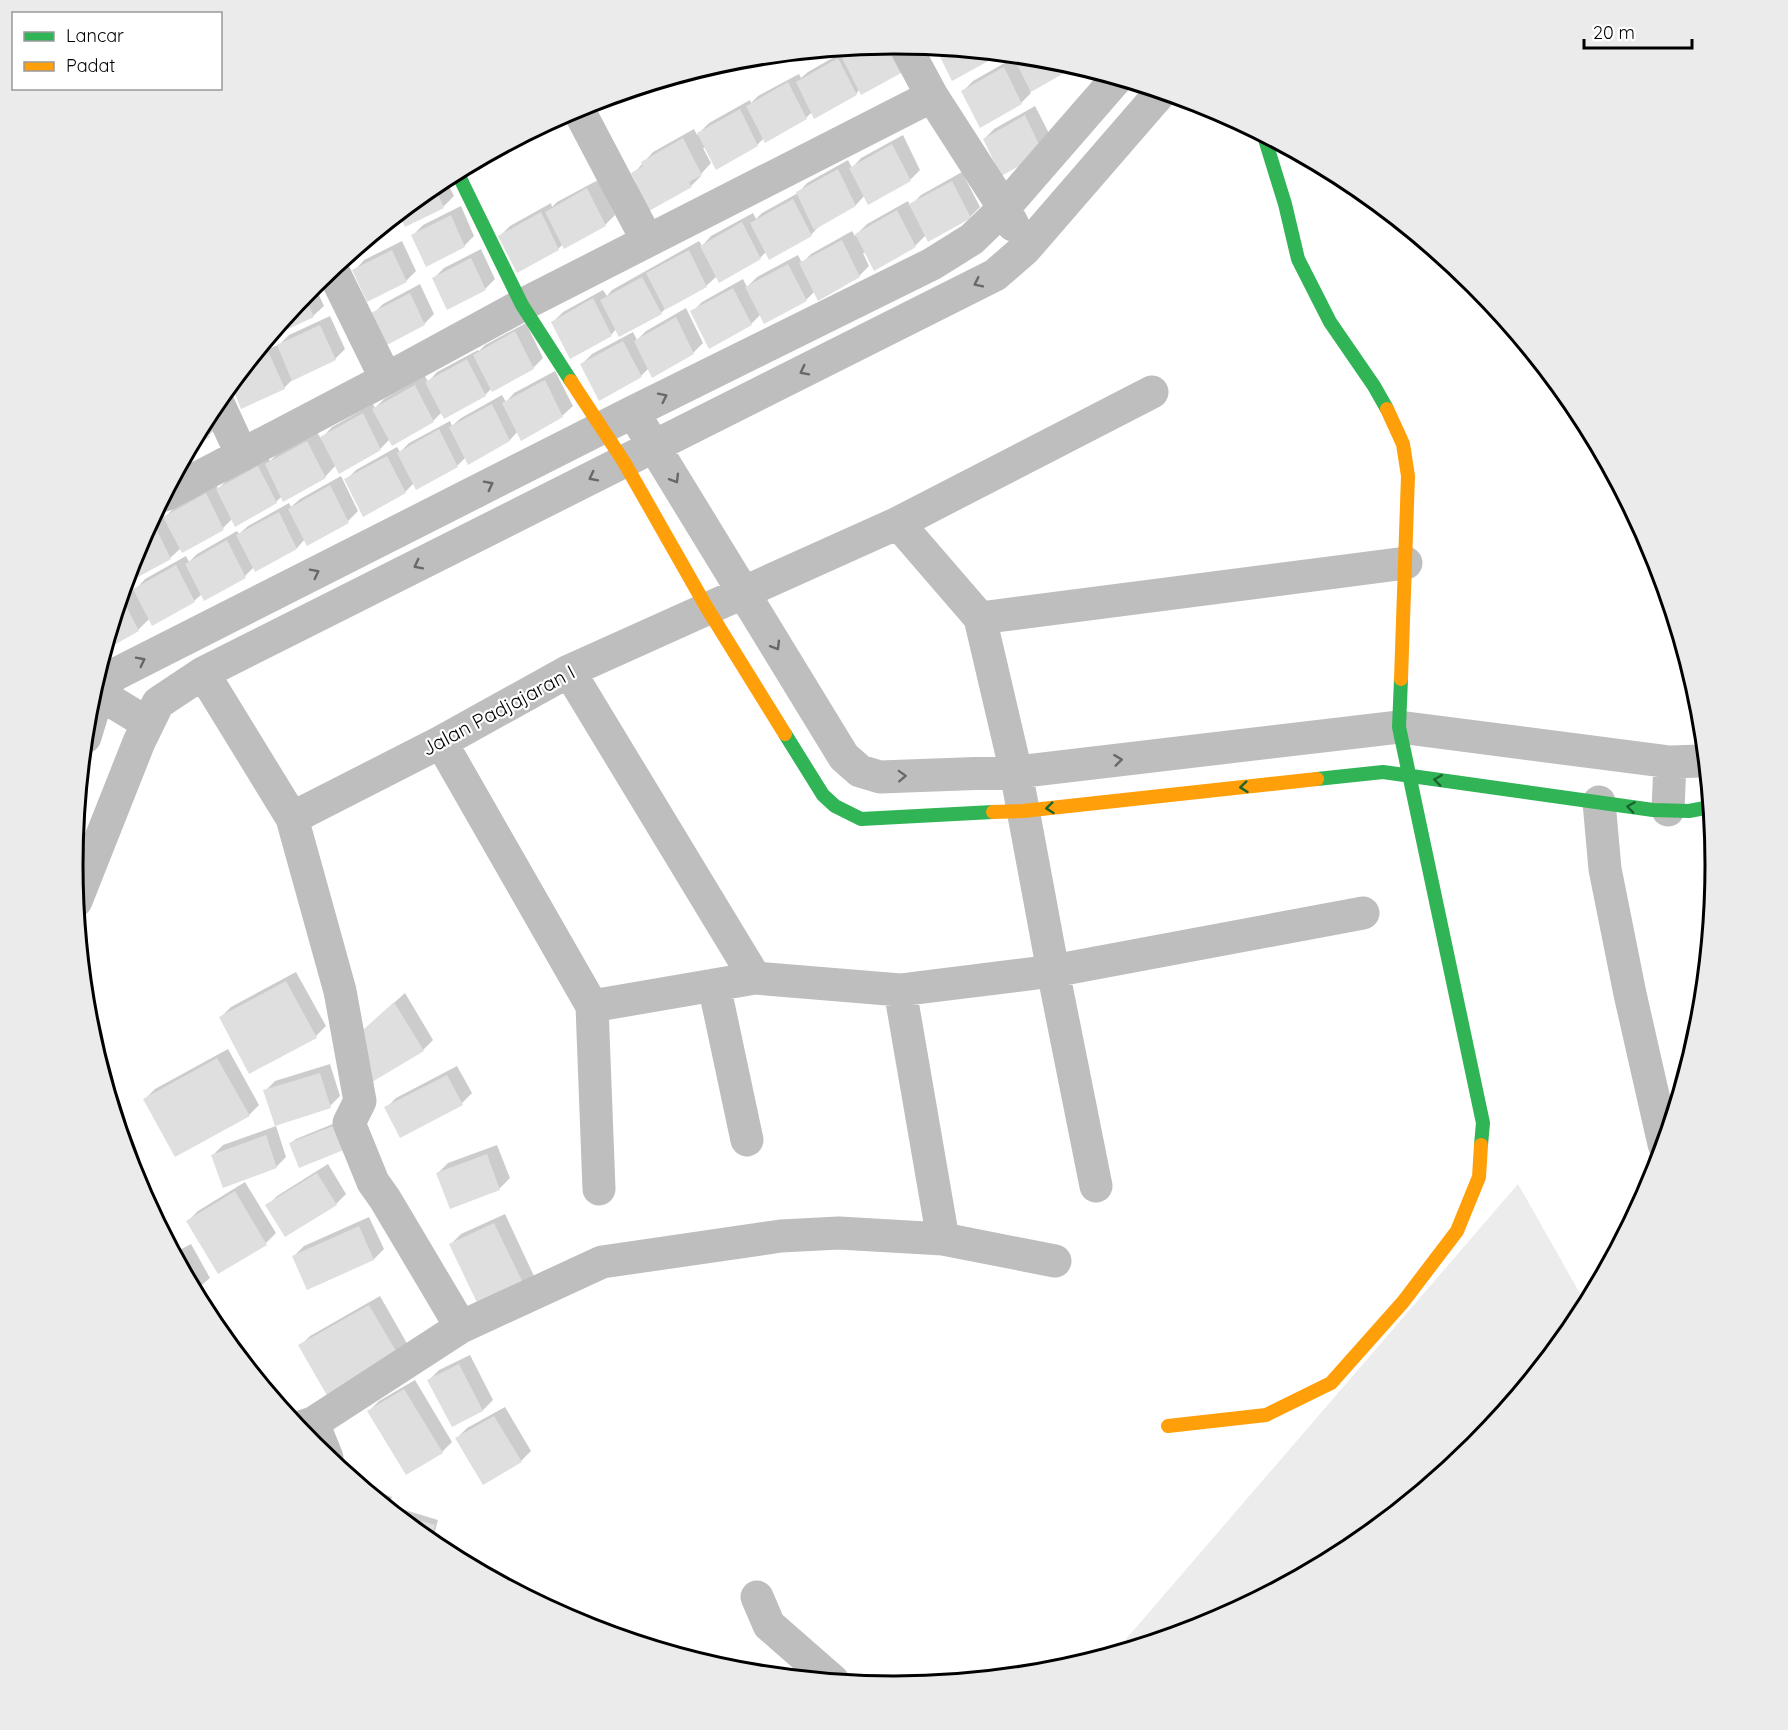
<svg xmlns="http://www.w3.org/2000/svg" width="1788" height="1730" font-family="Quicksand,sans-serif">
  <rect width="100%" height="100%" fill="#fff"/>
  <path fill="#ececec" d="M1518,1184L1586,1304L1577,1322L1475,1446L1350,1548L1208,1624L1114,1653Z"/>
  <path fill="#0003" d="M894,44L856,94L812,112L806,118L764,138L757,145L703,148L711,163L701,174V176L691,186L650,209L633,174L653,152L694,129L697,135L709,123L750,100L751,103L758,96L799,74L801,78L808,72L848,49L850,52L856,47Z
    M1015,57L1055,59L1074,65L1030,91L1031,93L1021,103L963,91L973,81Z
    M1035,106L1053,141L1043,151L984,139L994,129Z
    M903,135L920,170L910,180L865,195L856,205L821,224L811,235L766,252L760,258L717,276L706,286L666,308L661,313L616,329L611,335L553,322L563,312L603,290L607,296L612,290L699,241L702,246L711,236L753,213L756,219L762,213L798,193L807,183L848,160L852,168L861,158Z
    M962,172L980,207L970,217L926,235L915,246L863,253L869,266L859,276L815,291L806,300L761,314L751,324L692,312L702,302L743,279L747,287L757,277L798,255L802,263L811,254L852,231L855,236L867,224L908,201L910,206L921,195Z
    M445,178L454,196L444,206L406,225L400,213Z
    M598,180L615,215L605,225L563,244L558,249L518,271L500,236L510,226L551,203L552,207L557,202Z
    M461,206L474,236L464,246L412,236L423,225Z
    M391,220L393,224L383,234L359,247Z
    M402,241L416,271L406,281L354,271L364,260Z
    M481,249L495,279L485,289L434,278L444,268Z
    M314,284L324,306L313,316L271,336Z
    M420,284L434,314L424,324L373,314L383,304Z
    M686,308L703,343L693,353L649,368L641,376L582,364L592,354L633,332L637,340L646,331Z
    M330,316L345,349L335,359L293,379L284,388L232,383L255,355L280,344L289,335Z
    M526,323L543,358L533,368L491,389L485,395L442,412L433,421L390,439L380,449L336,465L325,477L282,496L276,502L232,519L223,528L181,548L170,558L130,580L127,576L135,550L152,520L163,513L165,517L175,507L216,484L218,489L228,479L268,457L270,461L277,454L317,432L321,439L332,427L373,404L375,408L384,399L425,376L428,382L437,372L478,350L479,351L485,345Z
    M555,371L573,406L562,416L518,431L510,440L469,463L466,457L458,465L416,488L414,483L405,492L346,480L356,470L397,447L400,452L409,443L450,421L452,426L461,418L502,395L506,402L514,393Z
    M211,409L219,425L209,435L192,445Z
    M341,476L358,511L348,521L305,539L297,548L256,570L254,567L245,576L202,594L194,601L150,618L138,630L106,647L123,589L131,585L134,591L145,579L186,556L189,562L197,554L237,531L239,534L248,526L289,503L291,507L300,499Z
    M296,972L326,1026L316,1036L221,1017L231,1007Z
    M405,993L433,1040L423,1050L375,1020Z
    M228,1049L259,1105L249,1115L145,1099L155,1089Z
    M330,1064L340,1096L330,1106L265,1091L275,1081Z
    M457,1066L472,1093L462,1103L386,1108L396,1098Z
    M340,1121L350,1143H291L296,1139Z
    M276,1126L286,1157L276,1167L213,1155L223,1145Z
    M497,1145L510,1178L500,1188L451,1207L438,1173L448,1163Z
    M328,1164L346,1194L336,1204L267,1206L277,1196Z
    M245,1182L276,1233L266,1243L188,1221L198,1211Z
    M505,1214L534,1276L524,1286L451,1244L461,1234Z
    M369,1217L384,1249L374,1259L307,1288L294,1256L304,1246Z
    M191,1244L210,1278L195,1291L174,1253Z
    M380,1296L409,1347L329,1397L300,1346L310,1336Z
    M470,1355L493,1400L483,1410L453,1425L429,1380L439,1370Z
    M415,1380L452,1442L442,1452L369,1411L379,1401Z
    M505,1407L531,1451L521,1461L457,1438L467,1428Z
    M362,1486L392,1497L388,1508Z
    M405,1510L438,1520L432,1543L400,1517Z"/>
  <path fill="#dfdfdf" d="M889,44L903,72L861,95L842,58L863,47Z
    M935,47L992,53L994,58L952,81Z
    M1012,55L1055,59L1071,64L1073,68L1031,92Z
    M838,58L857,95L814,119L796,82Z
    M1004,67L1022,104L980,128L961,91Z
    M788,82L807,119L765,143L746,106Z
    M740,109L758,146L716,170L697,133Z
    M1025,115L1043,153L1001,176L983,139Z
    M683,138L702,175L689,182L692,187L649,211L631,173L643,166L641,162Z
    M892,144L911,181L868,205L849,168Z
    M838,169L856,206L814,230L796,192Z
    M952,181L971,218L928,242L909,204Z
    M434,185L444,208L405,227L399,214Z
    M587,188L606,226L564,249L545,212Z
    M793,199L812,236L769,260L750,223Z
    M897,210L916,247L874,271L855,234Z
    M541,212L559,250L517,273L498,236Z
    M451,215L465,247L426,267L411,235Z
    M742,222L761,259L719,283L700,246Z
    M381,228L384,236L357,249V248Z
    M842,240L860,277L818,301L799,263Z
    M392,250L407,282L367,302L352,270Z
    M689,250L707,287L665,310L646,273Z
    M471,258L486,290L447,310L432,278Z
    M788,264L807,301L764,324L745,287Z
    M642,277L662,314L619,337L600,300Z
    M733,288L752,325L709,349L690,311Z
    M410,293L425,325L385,346L371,313Z
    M304,295L314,317L269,338Z
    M593,298L612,336L570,359L551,322Z
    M676,317L694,354L652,378L634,341Z
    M320,325L336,360L292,381L277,345Z
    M515,331L534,369L492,392L473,355Z
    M623,341L642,377L599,401L580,364Z
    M269,353L285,389L241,409L231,384L249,362Z
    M467,359L486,396L444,419L425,382Z
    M545,380L563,417L521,441L502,403Z
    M415,385L434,422L392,446L372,409Z
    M492,404L510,441L468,465L449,427Z
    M363,413L381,450L339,474L320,437Z
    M203,423L210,437L190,447Z
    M439,429L458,467L416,490L397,453Z
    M307,441L326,478L283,502L265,464Z
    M387,456L406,493L363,517L344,479Z
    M258,466L277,503L235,527L216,489Z
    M330,485L349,523L307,546L288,509Z
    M206,493L224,530L182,553L163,517Z
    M279,512L297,549L255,572L236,535Z
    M153,522L171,559L129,582L127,578L135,550L149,524Z
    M227,540L246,578L204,601L185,564Z
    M176,565L195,602L152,626L133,589Z
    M121,596L139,631L105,650L115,617Z
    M286,981L317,1038L249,1074L219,1017Z
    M394,1002L424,1051L372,1082L363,1030Z
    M217,1058L250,1116L175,1157L143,1099Z
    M320,1073L331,1108L275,1126L263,1090Z
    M447,1075L463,1105L400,1138L384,1107Z
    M336,1125L346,1149L299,1168L289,1143Z
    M266,1135L277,1168L223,1188L211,1155Z
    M487,1154L500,1190L450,1209L436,1173Z
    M317,1173L337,1205L285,1237L265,1205Z
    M235,1191L267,1245L218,1274L186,1221Z
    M494,1223L525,1287L480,1309L449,1244Z
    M359,1226L374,1260L307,1290L292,1256Z
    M181,1253L201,1289L195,1292L176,1256Z
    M369,1305L400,1358L329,1399L298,1345Z
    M459,1364L483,1411L452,1427L427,1380Z
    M404,1389L443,1453L406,1475L367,1411Z
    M494,1416L522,1462L483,1485L455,1438Z
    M399,1514L435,1525L430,1542L399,1516Z"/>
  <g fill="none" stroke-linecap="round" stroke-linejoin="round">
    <path stroke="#bebebe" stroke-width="33" d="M904,44L932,96L1004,208L1013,225
      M577,107L647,240
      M332,269L386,379
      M217,401L242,455
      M633,412L844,757L860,771L880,777L1016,772L1399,727L1670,762L1701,761L1705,759
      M165,495L386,379L522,305L932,96
      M898,523L980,618L1016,772L1053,971L1096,1186
      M980,618L1406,563
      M569,671L755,978
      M203,673L292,818L340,991L360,1101L349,1123L373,1182L385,1199L461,1327L313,1423L298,1428
      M93,690L147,723
      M85,737L98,694L114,675L633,412L932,264L972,239L1004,208L1117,78
      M441,742L592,1006L599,1189
      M1599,802L1605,869L1630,994L1664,1144
      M1668,810L1670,762
      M292,818L441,742L569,671L898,523L1152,392
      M76,901L139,742L158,703L203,673L995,275L1025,249L1161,92
      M714,985L747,1140
      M900,990L943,1239
      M592,1006L755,978L900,990L1053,971L1363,913
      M461,1327L602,1262L781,1236L839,1233L943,1239L1055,1261
      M313,1423L327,1458
      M757,1597L769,1625L833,1681"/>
    <path stroke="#30b455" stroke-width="14" d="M1264,136L1285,204L1298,259L1330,322L1374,386L1387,409
      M457,172L522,305L571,381
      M1401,679L1399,727L1483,1123L1481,1145
      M785,734L823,795L835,806L861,819L993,812
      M1317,779L1383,772L1653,810L1689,811L1710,807"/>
    <path stroke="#ff9f0a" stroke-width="14" d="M571,381L624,462L707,608L785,734
      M1387,409L1403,444L1408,476L1401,679
      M993,812L1023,811L1317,779
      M1168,1426L1266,1415L1331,1383L1403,1302L1457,1231L1479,1177L1481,1145"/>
  </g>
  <defs><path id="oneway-chevron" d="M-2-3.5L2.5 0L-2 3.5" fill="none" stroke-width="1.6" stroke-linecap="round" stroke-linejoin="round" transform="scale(1.5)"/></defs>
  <g stroke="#686868">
    <use href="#oneway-chevron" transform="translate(978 283) rotate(154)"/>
    <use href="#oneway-chevron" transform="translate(804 371) rotate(153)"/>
    <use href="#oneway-chevron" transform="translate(663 397) rotate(-26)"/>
    <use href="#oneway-chevron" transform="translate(593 477) rotate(153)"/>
    <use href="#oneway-chevron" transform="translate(675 479) rotate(59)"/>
    <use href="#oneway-chevron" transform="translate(489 485) rotate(-27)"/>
    <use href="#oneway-chevron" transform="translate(418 565) rotate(153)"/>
    <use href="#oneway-chevron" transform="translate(315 573) rotate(-27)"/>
    <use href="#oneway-chevron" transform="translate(776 646) rotate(59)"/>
    <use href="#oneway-chevron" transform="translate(141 661) rotate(-27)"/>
    <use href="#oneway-chevron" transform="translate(1118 760) rotate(-7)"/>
    <use href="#oneway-chevron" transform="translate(902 776) rotate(-2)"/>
  </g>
  <g stroke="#1a632f">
    <use href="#oneway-chevron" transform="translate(1438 780) rotate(-172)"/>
    <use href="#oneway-chevron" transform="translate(1244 787) rotate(174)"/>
    <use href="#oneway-chevron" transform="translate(1631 807) rotate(-172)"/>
    <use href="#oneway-chevron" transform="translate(1050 808) rotate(174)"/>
  </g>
  <g text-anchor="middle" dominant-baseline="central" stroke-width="4.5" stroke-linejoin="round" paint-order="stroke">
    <g font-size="20" fill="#000" stroke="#fff">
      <text transform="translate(498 710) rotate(-28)">Jalan Padjajaran I</text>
    </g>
  </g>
  <path d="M0 0H1788V1730H0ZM83 865a811 811 0 1 1 1622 0a811 811 0 1 1-1622 0Z" fill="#ebebeb" fill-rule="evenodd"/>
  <path fill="none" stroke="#000" stroke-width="3" d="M83 865a811 811 0 1 1 1622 0a811 811 0 1 1-1622 0Z"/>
  <rect x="12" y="12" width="210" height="78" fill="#ffffff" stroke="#999999" stroke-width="1.5"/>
  <rect x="24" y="32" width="30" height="9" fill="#30b455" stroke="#999999" stroke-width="1.5"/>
  <text x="66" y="42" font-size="18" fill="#000000">Lancar</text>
  <rect x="24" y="62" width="30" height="9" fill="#ff9f0a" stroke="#999999" stroke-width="1.5"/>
  <text x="66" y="72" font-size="18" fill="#000000">Padat</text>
  <path d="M1584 39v9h108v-9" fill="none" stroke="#000000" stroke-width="3"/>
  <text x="1593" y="39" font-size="18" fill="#000000" stroke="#ffffff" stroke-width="4.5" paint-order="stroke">20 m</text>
</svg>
